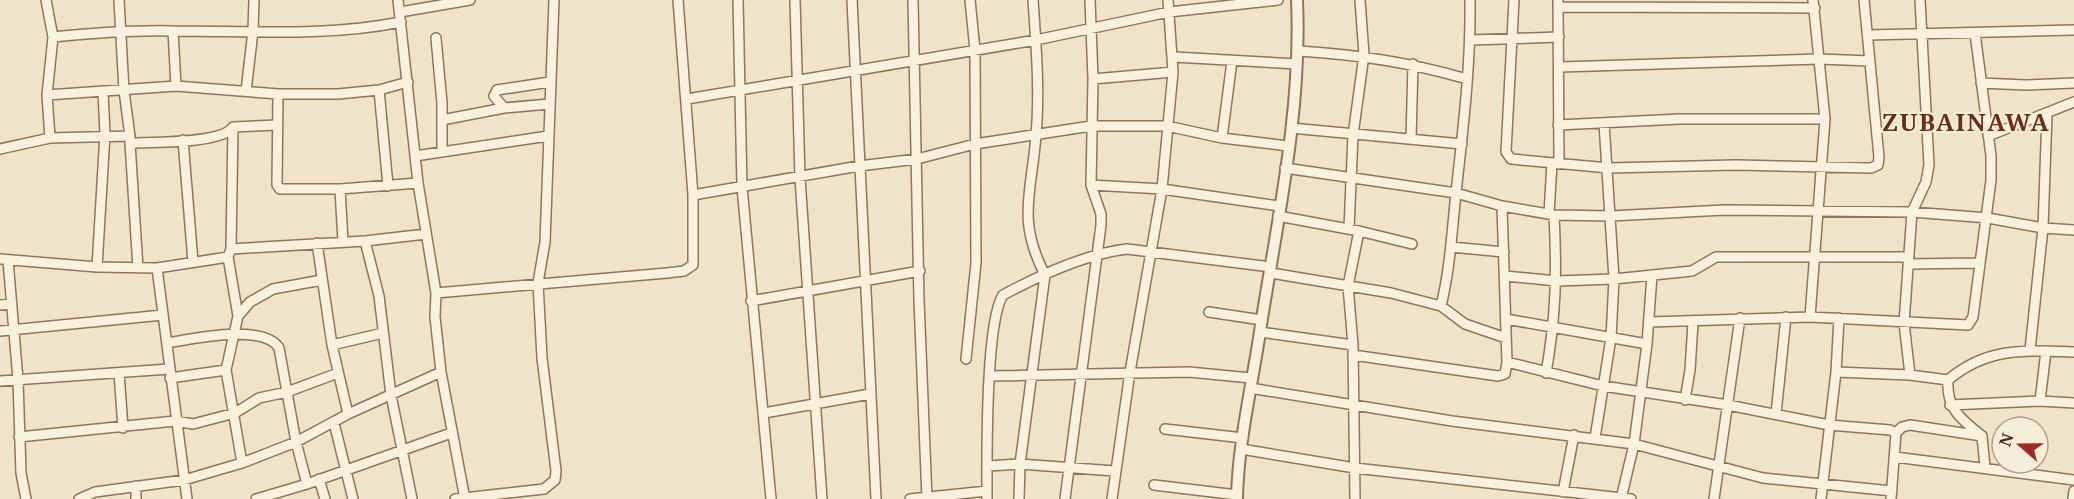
<svg xmlns="http://www.w3.org/2000/svg" width="2074" height="499" font-family="'Noto Serif',serif">
  <rect width="100%" height="100%" fill="#f0e4c8"/>
  <g fill="none" stroke-linecap="round" stroke-linejoin="round">
    <g stroke="#8d765c" stroke-width="12">
      <path id="minor" d="M46,0L53,37L47,95L50,138
        M398,0L418,183L436,293L435,317L441,372L465,499
        M738,0L742,187L771,499
        M795,0L800,178L822,499
        M852,0L876,499
        M913,0L919,300L927,499
        M1514,0L1506,152L1511,159L1609,168L1736,165L1871,168L1878,165L1879,157L1864,0
        M1558,0L1559,164
        M1558,7L1815,8
        M400,12L470,0
        M173,31L176,86
        M1868,35L2074,30
        M53,37C93,33 133,30 173,31C249,31 326,37 401,22
        M436,38L442,103V151
        M1471,40L1559,37
        M1299,51C1360,55 1408,62 1467,79
        M1174,57L1297,64
        M1560,67L1820,59L1870,61
        M1093,79L1173,72
        M1981,83L2025,85L2074,83
        M379,90L388,186
        M246,91L253,31L254,0
        M278,94L277,185L280,189H340L418,183
        M47,95L176,86L278,94H338L379,90L408,82
        M687,99L1036,40L1169,12L1278,0
        M504,108L494,96L497,90L550,82
        M442,120L504,108L549,104
        M1558,125L1680,119H1825
        M233,127L231,249L228,257L238,316
        M1291,128L1462,144
        M130,136V143C151,142 222,144 233,127L277,125
        M1988,136L2074,102
        M1222,138L1232,61
        M1411,139L1413,64
        M183,140L193,262
        M130,143L138,268
        M0,149L50,138L130,136L124,91L119,0
        M415,156L548,136
        M1285,168L1456,193L1502,206L1554,215L1611,216L1724,210L1912,212L1988,218L2043,228L2047,114
        M1091,185L1162,189L1279,206
        M340,189L343,242
        M693,195L859,166L917,159L975,144L1091,126H1167L1222,138L1288,146
        M1549,214L1552,163
        M1278,216L1359,231L1412,244
        M1349,229L1353,135L1364,55L1360,0
        M365,241L379,296L391,395L412,499
        M317,243L332,345L348,414
        M1451,247L1504,252
        M231,249L365,241L426,234
        M0,259L97,267L157,268L228,257
        M8,260L18,380L21,473L26,499
        M1908,264L1979,263
        M97,267L105,134L103,92
        M157,268L187,499
        M1271,273L1391,293L1441,306L1465,324L1506,338
        M1505,276L1557,281L1614,279L1692,271L1716,257H1909
        M436,293L667,273L684,271L693,265V195L678,0
        M751,301L920,271
        M0,305L12,304
        M1441,306C1450,269 1452,231 1456,193C1463,129 1471,64 1470,0
        M1209,312L1262,320
        M1810,317L1825,119L1813,0
        M1506,319L1647,344
        M1649,322L1810,317L1968,325L1973,317L1991,180V156L1975,33
        M0,331L163,315
        M1260,332L1353,345
        M167,343C192,339 263,323 279,348L296,442L307,484
        M332,345L383,333
        M2030,350L2043,228L2074,230
        M1353,355L1498,376L1505,374L1507,362L1502,206
        M966,359L976,263L975,50L970,0
        M1507,362L1603,386L1728,405L1829,425L1890,430L1896,433
        M1836,372L1910,375L1948,380
        M119,373L123,428
        M1546,373C1556,317 1557,272 1554,215
        M1910,375L1904,323L1912,212L1926,182L1929,165L1920,0
        M990,376L1189,372L1251,378
        M170,378L226,370
        M0,381L169,369
        M1250,388L1452,421L1634,444L1763,478L1892,491
        M1685,400L1690,370L1693,323
        M2040,401L2046,351
        M1950,405L2040,401L2074,403
        M764,413L870,394
        M1776,414L1786,317
        M334,423L353,499
        M1165,429L1243,438
        M1896,433L1902,427L1910,425L1982,436L1985,467
        M1982,436C1962,420 1946,409 1948,380C1987,347 2025,350 2074,352
        M19,437L175,421L193,424L235,413L259,398L287,392L338,373
        M1595,438L1611,338L1614,279L1604,123
        M1241,449L1355,468L1631,499
        M1895,457L2074,480
        M242,463L226,370L238,316L250,302L273,289L322,280
        M988,466L1020,464L1115,471
        M319,479L325,499
        M1154,485L1237,495
        M136,486V499
        M1563,492L1574,435
        M79,499L95,492L184,480L242,463L296,442L348,414L441,372
        M256,499L307,484L451,433
        M455,499L544,489L555,480L556,471L542,358L538,283L545,242L554,0
        M910,499L987,491
        M987,499C987,460 985,323 1003,295C1040,275 1085,254 1127,249L1271,267
        M1019,499L1020,464L1045,275C1016,219 1032,192 1036,135C1040,91 1036,44 1033,0
        M1065,499L1101,225V214L1091,185L1093,79L1090,0
        M1112,499L1130,372L1162,189L1173,72L1168,0
        M1355,499L1353,345L1348,286L1359,231
        M1621,499L1634,444L1647,344L1652,275
        M1714,499L1740,318
        M1821,499L1836,372L1839,318
        M1891,499L1896,433
        M2073,499L2074,491"/>
    </g>
    <g stroke="#8d765c" stroke-width="14">
      <path id="tertiary" d="M1237,499C1238,442 1252,387 1260,331C1277,222 1302,111 1297,0"/>
    </g>
    <use href="#minor" stroke="#faf1dc" stroke-width="9"/>
    <use href="#tertiary" stroke="#faf1dc" stroke-width="10"/>
  </g>
  <g text-anchor="middle" dominant-baseline="central" stroke-width="4.5" stroke-linejoin="round" paint-order="stroke">
    <g font-size="24" font-weight="bold" letter-spacing="1.5" fill="#6b2e1e" stroke="#f7eed8">
      <text x="1966" y="121">ZUBAINAWA</text>
    </g>
  </g>
  <g transform="translate(2020 445) rotate(290)"><circle r="28" fill="#f7eed8" stroke="#ada18e" stroke-width="1.5"/>
  <path d="M0-4.5L10 22L0 15L-10 22Z" fill="#9e2a2b"/>
  <text y="-9" font-size="16" font-weight="bold" text-anchor="middle" fill="#3d2e20">N</text>
  </g>
</svg>
